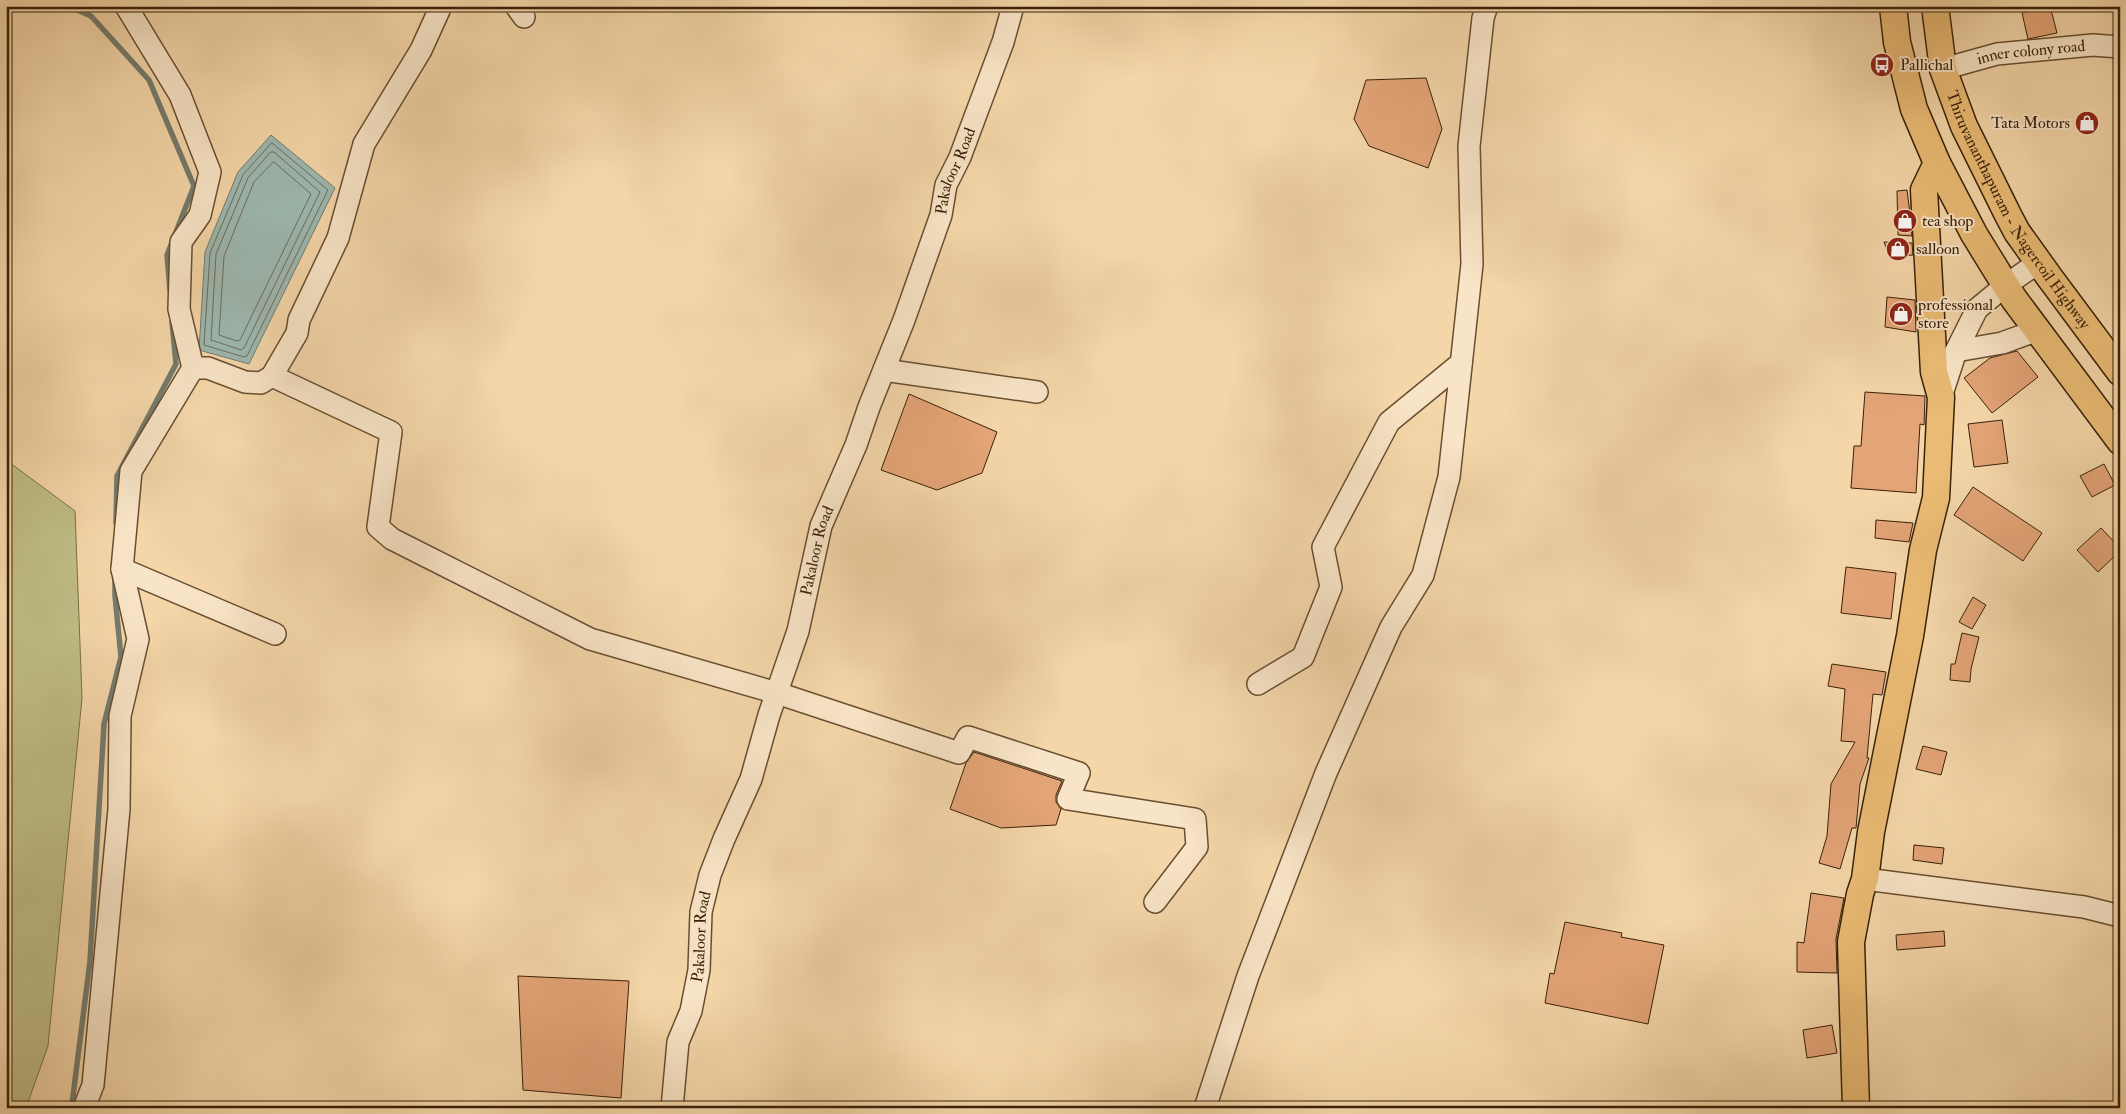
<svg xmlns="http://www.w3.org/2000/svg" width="2126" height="1114" font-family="'IM FELL Double Pica',serif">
  <rect width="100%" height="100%" fill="#f4d6a8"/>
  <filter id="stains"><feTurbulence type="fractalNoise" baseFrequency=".004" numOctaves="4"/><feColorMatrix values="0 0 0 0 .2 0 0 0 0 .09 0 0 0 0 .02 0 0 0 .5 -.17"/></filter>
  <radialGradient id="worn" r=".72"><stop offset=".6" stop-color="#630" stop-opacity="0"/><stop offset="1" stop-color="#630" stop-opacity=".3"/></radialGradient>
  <path fill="#bfbd85" stroke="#7c6f47" d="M6,460L75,511L82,698L48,1046L26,1108H6Z"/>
  <path fill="#9db7af" stroke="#757b6d" d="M271,135L335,188L249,364L199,350L205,252L238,172Z"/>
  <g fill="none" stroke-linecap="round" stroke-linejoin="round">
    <path stroke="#6b6c5c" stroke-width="1" d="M272,143L328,190L247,356L244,357L204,345L210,253L243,175Z
      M271,152H274L320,192L244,348L241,350L211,340L216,254L248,178Z
      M274,162L311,194L240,340L237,341L219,335L224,256L254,182Z"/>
    <path stroke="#757b6d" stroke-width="5.5" d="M68,6L91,16L149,80L194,186L167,255L170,290
      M116,523L117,476L176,364L172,322
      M70,1108L72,1104L90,961L104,724L121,657L115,596V580"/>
  </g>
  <path fill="#e3a477" stroke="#392109" d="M2050,6L2057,33L2028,39L2022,13Z
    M1426,78L1442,129L1428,168L1369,146L1354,119L1366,80Z
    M1907,190L1910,213L1912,236L1898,235L1897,191Z
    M1884,242L1912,243L1913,255L1890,257Z
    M1887,297L1915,300L1916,332L1885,327Z
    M2017,351L2038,377L1992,413L1964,378L1990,358Z
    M1865,392L1925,396L1924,425L1920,424L1916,493L1851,488L1854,446H1861Z
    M909,394L997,432L982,473L937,490L881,470Z
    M2002,420L2008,463L1974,467L1968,424Z
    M2104,464L2115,485L2092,497L2080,476Z
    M1973,487L2042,533L2023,561L1954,515Z
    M1876,520L1913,523L1909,542L1875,538Z
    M2101,528L2120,548V551L2098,572L2077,550Z
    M1846,567L1896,573L1891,619L1841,613Z
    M1973,597L1986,605L1972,629L1959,622Z
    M1962,633L1979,637L1971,669L1970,682L1950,680L1951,664H1955Z
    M1832,664L1886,672L1882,695L1873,694L1867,758H1869L1860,784L1856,828H1852L1840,869L1819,863L1827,836L1831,784L1855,742L1841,741L1845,689L1828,686Z
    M1923,746L1947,752L1941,775L1916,769Z
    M974,752L1062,781L1056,795V802L1061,809L1056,825L1001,828L950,809L966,763Z
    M1914,845L1944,848L1942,864L1913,860Z
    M1811,893L1844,898L1836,939L1837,973L1797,972V942L1804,943Z
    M1565,922L1622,933L1621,937L1664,945L1648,1024L1545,1003L1550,973L1554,974Z
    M1944,931L1945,946L1897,950L1896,935Z
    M518,976L629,981L621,1098L523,1090Z
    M1832,1025L1837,1053L1807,1058L1803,1030Z"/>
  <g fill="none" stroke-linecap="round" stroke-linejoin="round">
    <g stroke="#684e31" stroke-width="24">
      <g id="minor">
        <path d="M516,6L524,17"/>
        <path id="s1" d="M1943,69L1997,54L2093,45L2120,47"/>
        <path d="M1956,351L2002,343L2038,330"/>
        <path d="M193,368H208L245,382L261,383L272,376L297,333L299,320L338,238L364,144L421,50L441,6"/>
        <path d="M884,370L1037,392"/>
        <path d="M272,376L391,432L378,527L392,539L590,639L777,693L959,753L968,737L1079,773L1068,799L1195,819L1197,847L1155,902"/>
        <path d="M1941,397L1956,351L1977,309L2006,285L2039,262"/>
        <path d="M122,569L275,634"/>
        <path d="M1258,684L1303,657L1331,587L1323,547L1389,422L1461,363"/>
        <path d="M1865,879L2084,907L2120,916"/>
        <path d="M84,1108L93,1085L119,809L120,716L138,639L122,569L131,471L193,368L179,309L181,242L200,215L210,172L180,95L126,6"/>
        <path id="s2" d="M672,1108L678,1042L691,1011L699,970L701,912L710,875L724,839L751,779L769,715L798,631L821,526L856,445L869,407L904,320L941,215L946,185L960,157L1003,42L1013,6"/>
        <path d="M1205,1108L1248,976L1326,773L1391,627L1423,575L1449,477L1472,264L1469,146L1483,18L1487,6"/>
      </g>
    </g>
    <g stroke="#392109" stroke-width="29">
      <g id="major">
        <path d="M1893,6L1897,42L1914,109L1937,163L1974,234L2014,299L2120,441"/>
        <path id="s3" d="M1935,6L1943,69L1964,126L2008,215L2017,232L2050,278L2120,372"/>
        <path d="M1856,1108L1851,942L1860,894L1865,879L1871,832L1910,636L1923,550L1936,498L1941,397L1934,372L1924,190L1937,163"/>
      </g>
    </g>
    <use href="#minor" stroke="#f8e4c6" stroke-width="21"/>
    <use href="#major" stroke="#eabb74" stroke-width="26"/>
  </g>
  <defs>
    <g id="bus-disc" transform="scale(1.25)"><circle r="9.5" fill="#8f2418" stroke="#f8e4c6"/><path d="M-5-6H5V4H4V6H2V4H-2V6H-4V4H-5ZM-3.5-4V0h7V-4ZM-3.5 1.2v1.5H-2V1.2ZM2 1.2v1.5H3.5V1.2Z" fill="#fff"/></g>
    <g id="shop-disc" transform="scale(1.25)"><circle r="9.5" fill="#8f2418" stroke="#f8e4c6"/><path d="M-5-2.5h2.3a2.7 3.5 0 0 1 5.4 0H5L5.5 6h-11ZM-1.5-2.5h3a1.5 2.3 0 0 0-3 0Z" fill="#fff"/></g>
  </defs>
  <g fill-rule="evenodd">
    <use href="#bus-disc" x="1882" y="65"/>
    <use href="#shop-disc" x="2087" y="123"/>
    <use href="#shop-disc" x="1905" y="221"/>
    <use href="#shop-disc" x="1898" y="249"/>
    <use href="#shop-disc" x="1901" y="314"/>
  </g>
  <g text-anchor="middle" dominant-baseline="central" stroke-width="4" stroke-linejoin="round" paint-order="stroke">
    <g font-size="16" fill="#392109" stroke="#f8e4c6">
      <text stroke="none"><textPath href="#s1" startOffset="90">inner colony road</textPath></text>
      <text stroke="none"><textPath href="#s2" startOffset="985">Pakaloor Road</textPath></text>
      <text stroke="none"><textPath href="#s3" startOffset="224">Thiruvananthapuram - Nagercoil Highway</textPath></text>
      <text stroke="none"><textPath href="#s2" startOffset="580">Pakaloor Road</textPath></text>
      <text stroke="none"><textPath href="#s2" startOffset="175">Pakaloor Road</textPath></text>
    </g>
    <g font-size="16" fill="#392109" stroke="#f8e4c6" text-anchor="start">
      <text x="1900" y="65">Pallichal</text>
      <text x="2070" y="123" text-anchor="end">Tata Motors</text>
      <text x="1922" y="221">tea shop</text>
      <text x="1916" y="249">salloon</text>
      <text x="1918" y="305">professional<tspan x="1918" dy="18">store</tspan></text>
    </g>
  </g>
  <rect width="2126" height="1114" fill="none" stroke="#f4d6a8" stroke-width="25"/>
  <rect x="8" y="8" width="2111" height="1099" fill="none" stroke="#392109" stroke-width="2.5"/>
  <rect x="12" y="12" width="2101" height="1089" fill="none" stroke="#392109"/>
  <rect width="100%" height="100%" filter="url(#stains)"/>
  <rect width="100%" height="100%" fill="url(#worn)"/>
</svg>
